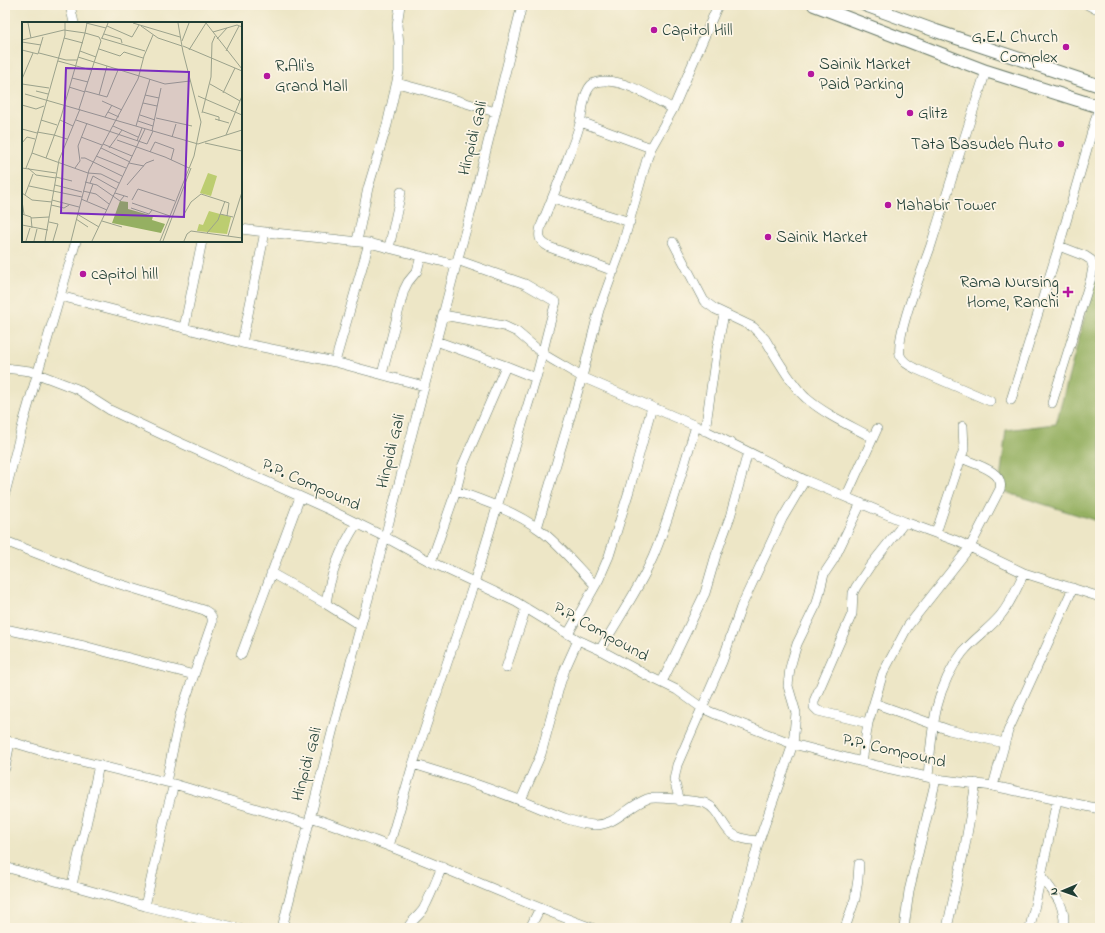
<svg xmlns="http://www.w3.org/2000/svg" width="1105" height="933" font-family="'Indie Flower',sans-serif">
  <rect width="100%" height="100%" fill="#fcf5e5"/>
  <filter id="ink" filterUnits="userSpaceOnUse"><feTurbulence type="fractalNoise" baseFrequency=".025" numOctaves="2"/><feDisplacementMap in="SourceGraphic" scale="8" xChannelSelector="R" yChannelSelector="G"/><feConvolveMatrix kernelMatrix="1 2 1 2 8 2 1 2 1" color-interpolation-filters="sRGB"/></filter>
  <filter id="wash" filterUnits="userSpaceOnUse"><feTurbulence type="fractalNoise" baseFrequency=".012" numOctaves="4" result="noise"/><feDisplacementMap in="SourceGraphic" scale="16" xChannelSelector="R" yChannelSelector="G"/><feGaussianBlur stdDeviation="0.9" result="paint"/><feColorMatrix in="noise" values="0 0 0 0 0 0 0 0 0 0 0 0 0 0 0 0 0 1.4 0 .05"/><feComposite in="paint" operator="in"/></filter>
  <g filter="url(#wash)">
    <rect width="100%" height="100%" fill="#ede6c6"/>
    <path fill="#95b062" stroke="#5a764b" d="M1100,259V522L999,490L1006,430L1056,424Z"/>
  </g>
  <g filter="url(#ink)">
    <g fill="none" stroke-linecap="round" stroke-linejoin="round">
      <g stroke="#677867" stroke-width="10">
        <path id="minor" d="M70,5L74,23
          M1088,5L1094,8
          M986,71C967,129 949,187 931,245C923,269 896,332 900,355C902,362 910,366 916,369L990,401
          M397,83L427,91L495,112
          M581,122L651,148
          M553,198L630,222
          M241,229L265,232L369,243L456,265
          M357,241L368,188L387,125L399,72V43L397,25L400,5
          M673,242L704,301L715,309L753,327L765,339C776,357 791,384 806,398C826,415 851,426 873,438
          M389,248L401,192
          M614,271L549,247C539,241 538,237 541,226C551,201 561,177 570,152C574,142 578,132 580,123C583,112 583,85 597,82C620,76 654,98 673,109
          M60,296L242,343L335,362L424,386
          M443,315L504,326L517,332L543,354L553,360L582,377L696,426L805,480L905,522L957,541L1024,573L1100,597
          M184,328L202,241
          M436,341L506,366L536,378
          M242,343L265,232
          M335,362L369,243
          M5,368L30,371L77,389L110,410L163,435L330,510L385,537L431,562L516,602L578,640L600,650L648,676L677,690L702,708L713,713L793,744L878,766L936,779L993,786L1100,809
          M382,374L404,290L408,282L417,271L421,256
          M1011,400L1059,246L1099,107
          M1052,403L1091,278L1093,267L1091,260L1085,256L1059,246
          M705,431L716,354L724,314
          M456,491C485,501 516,512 540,530C559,544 578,568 595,585
          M5,493L24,420L76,241
          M846,497L877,429
          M537,528L582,377L599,310L622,247L647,159L651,148L673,109L718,5
          M936,533L964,449L963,426
          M5,541L103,579L204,610C210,613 213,616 212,623L180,715L166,782
          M431,562L456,491L462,467L506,366
          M271,573L326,604L361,626
          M326,604C330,574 340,549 357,523
          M5,629L84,646L194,675
          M568,634L599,579L609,556L629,491L652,407
          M600,650C618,619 639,589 653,557C671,515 682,470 696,426
          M241,655L300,497
          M506,668L526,608
          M662,682L705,593L716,555L730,517L748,452
          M874,703L949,730L1004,743
          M868,723L818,711L814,707V701L852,614L853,593L856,587L870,566L905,522
          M5,740L52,754L174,784L308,824
          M862,762L868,723L883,673L908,626L970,547L1000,489C1005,471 974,464 961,458
          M413,764C450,775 486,787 522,801C545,809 569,823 594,825C615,826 628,806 647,799C654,796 696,801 705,803C718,809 720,821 729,831C737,839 749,840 759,841
          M5,768L10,742
          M928,777C932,732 933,690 963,652C974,639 989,629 1000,616C1011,603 1017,587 1024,573
          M993,786L1008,731L1073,588
          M521,800L541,754L560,684L565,669L578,640
          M680,801L674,780L677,765L722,662L741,607L782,519L805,480
          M310,817C333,824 355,833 378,842C450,869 520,902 592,928
          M389,846L413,764L474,583L536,378C543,353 548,327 556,302L525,284L457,260
          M5,867L145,906L238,928
          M1041,876C1053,892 1068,907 1063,928
          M72,885L79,853L86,825L99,765
          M145,906L164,822L174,784
          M282,928L338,709L385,537L456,265L470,215L522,5
          M408,928C411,920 420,916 424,908C431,895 436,881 442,867
          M530,928L540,908
          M735,928L759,841L793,744L796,713L788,686L790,668L793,657L797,644L817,603L824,574L834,559L861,503
          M845,928L855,899L858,879L859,864
          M904,928L909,891L936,779
          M947,928L965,846L976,783
          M1030,928L1057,800"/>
      </g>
      <g stroke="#677867" stroke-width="14">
        <path id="secondary" d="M814,5L986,71L1100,107
          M865,5L936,31L1100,86"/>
      </g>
      <use href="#minor" stroke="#fff" stroke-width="9"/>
      <use href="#secondary" stroke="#fff" stroke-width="12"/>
    </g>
  </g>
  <g fill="#b5179e" stroke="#fcf5e5" stroke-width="1.5">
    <circle cx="654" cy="30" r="4"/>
    <circle cx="1066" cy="47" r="4"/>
    <circle cx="811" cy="74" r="4"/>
    <circle cx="267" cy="76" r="4"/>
    <circle cx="910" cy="113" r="4"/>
    <circle cx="1061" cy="144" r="4"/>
    <circle cx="888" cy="205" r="4"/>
    <circle cx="768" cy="237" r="4"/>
    <circle cx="83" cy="274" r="4"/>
    <path d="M1066 286h4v4h4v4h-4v4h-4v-4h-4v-4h4z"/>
  </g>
  <g text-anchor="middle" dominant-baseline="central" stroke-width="3.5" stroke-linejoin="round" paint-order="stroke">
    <g font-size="17" fill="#1f3d34" stroke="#fcf5e5" text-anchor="start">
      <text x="662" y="30">Capitol Hill</text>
      <text x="1058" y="37" text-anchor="end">G.E.L Church<tspan x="1058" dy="20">Complex</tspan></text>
      <text x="819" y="64">Sainik Market<tspan x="819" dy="20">Paid Parking</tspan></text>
      <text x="275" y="66">R.Ali's<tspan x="275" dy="20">Grand Mall</tspan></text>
      <text x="918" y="113">Glitz</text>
      <text x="1053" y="144" text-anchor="end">Tata Basudeb Auto</text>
      <text x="896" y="205">Mahabir Tower</text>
      <text x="776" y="237">Sainik Market</text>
      <text x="91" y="274">capitol hill</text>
      <text x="1059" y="282" text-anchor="end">Rama Nursing<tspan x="1059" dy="20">Home, Ranchi</tspan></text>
    </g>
    <g font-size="17" fill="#1f3d34" stroke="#fcf5e5">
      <text transform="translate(473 138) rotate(-76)">Hinpidi Gali</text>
      <text transform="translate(391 451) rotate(-76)">Hinpidi Gali</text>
      <text transform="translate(311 485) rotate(24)">P.P. Compound</text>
      <text transform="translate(601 632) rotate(29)">P.P. Compound</text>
      <text transform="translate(894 751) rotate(13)">P.P. Compound</text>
      <text transform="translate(307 764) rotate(-75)">Hinpidi Gali</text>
    </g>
  </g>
  <g transform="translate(22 22)">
    <rect width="220" height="220" fill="#ede6c6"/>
    <path d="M186,151L195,154L189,174L178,171ZM187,189L209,195L205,212L175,209L177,202L181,203Z" fill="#bccd70"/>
    <path d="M98,179L106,180V187L131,194L130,198L143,202L139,211L90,201Z" fill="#95b062"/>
    <path fill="none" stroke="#9ba28c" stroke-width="1" d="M6,1L9,16M43,1V13L10,131L66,151L79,152L97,161M64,1L84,6M111,1L158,15M184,1L220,47M85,4L110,15L117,3M119,4L136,16L160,24M191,10L215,3L220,5M82,12L99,17L100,21M42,16L61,21M79,16L123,29M80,16L86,1M195,17L205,6M0,18L42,8L63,11L65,1M160,19L167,1M0,20L19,23M161,24L220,49M77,27L98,34L102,30L121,36M0,28L16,32L21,15M167,28L184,1M58,29L74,35M204,29L217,4M17,31L44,38H55M56,35L143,62L168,59M36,39L69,48M50,56L66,60M0,57L11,31M0,62L27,66M188,62L218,79M47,65L63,70M14,69L26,72M63,69L85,75L96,48M201,71L213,46M3,72L176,122L220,108M77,73L85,44M123,73L137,76M176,74L220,93M80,79L100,88M121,81L135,84M0,83L14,87L22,84M86,90L97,95M181,90L197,95V99M180,91L189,55L190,21L193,14M118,93L133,98M83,95L90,83M134,96L170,104M193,97L207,101M19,98L35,103M38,98L51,104M54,98L125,122L131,109M116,99L131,104M91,104L116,115M114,104L128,57M0,107L15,111M130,109L139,66M15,110L32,113M32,113L45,117M204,113L220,74M59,115L80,123M150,115L154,102M95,118L143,135L167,146M115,119L120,106M0,121L5,115L13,117M183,121L220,129M81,122L110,134M79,126L108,140M87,126L100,108M128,130L133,120L152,127L149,138M74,134L104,146M24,136L39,95L63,11L77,15L79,19L57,87M59,136H63L100,154M107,141L122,144M0,146L34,151M4,146L10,131M6,146L14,153L34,156M53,146L58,139L56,124L65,101M34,155L50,159M63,160L75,163L98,179L102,174M68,161L71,154L94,167M33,163L60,170M105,163L124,141L132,138M7,164L60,175M61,169L74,172L87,182M0,171L10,178L30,180M93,171L106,175M3,173L11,152M59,177L85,188M30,178L57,185M110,178L116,167L153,179M0,179L2,192M65,179L71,162M110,181L148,194M29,183L42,186L47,183M109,186L127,192L130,188M0,192L9,195L10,206M55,192L77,205M198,192L211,195M161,194L169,180L179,172L207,181L205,194M9,196L27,195M54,197L66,205M80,199L100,205M27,200L36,202L31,219M0,203L26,208M185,211L196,198L203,179M206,214L220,170M4,219L8,206M12,219L15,207M23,219L37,138L58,87M49,219L67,148L116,57L122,34L131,13M70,219L123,107M138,219L172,134L179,100L161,30L156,1M141,219L169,146M162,219L165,212L169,209L220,216"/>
    <path fill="#7b2cbf" fill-opacity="0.15" stroke="#7b2cbf" stroke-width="2" d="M44,46L167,50L162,195L39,191Z"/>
    <rect width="220" height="220" fill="none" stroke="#1f3d34" stroke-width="2"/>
  </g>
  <rect width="1105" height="933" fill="none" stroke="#fcf5e5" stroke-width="20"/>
  <g transform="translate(1063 891) rotate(268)" stroke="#fcf5e5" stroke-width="3" paint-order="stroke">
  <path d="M0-3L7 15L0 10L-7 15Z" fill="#1f3d34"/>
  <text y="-6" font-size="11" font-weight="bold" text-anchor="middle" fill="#1f3d34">N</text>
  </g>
</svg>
